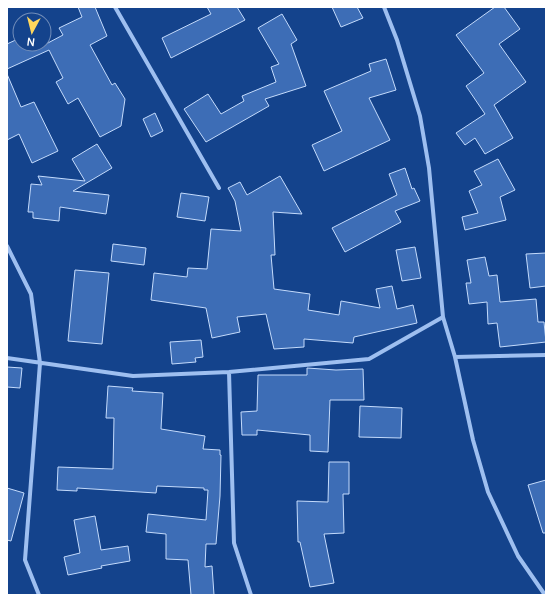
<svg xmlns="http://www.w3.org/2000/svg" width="553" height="602" font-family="Manrope,sans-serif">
  <rect width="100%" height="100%" fill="#14438c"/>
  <path fill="#3d6db6" stroke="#c4dbfc" d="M78,7H95L107,36L90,45L112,85L115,83L125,99L121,126L100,137L78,98L68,104L56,82L63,78L49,50L7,69V44L20,38V44H46L63,35L59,28L82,17Z
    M207,7H237L245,20L171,58L162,38L211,14Z
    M332,7H357L363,18L341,27Z
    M495,7H504L520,29L499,44L526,82L494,105L513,138L485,154L475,138L465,145L456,133L485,114L466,86L484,73L456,35Z
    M282,14L297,40L291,44L306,86L265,99L269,106L206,142L184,109L208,94L221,114L244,101L242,96L276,82L271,67L279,64L258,28Z
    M386,59L396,90L369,98L390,140L324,171L312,145L342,131L324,91L371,71L369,64Z
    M7,74L21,107L34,102L58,151L32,163L19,134L7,140Z
    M155,113L163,131L151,137L143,119Z
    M97,144L112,168L73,191L109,195L106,214L60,207L59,221L33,218V212H28L31,184L42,185L38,176L85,181L72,159Z
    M498,159L515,190L500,197L506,220L465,230L462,217L478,213L469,191L482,185L474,171Z
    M405,168L412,189L414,188L420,201L395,211L401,222L345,252L332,228L397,195L389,174Z
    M280,176L302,214L273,212L275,255H271L274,289L310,294L308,310L339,315L341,301L380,308L376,289L392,286L397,309L413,305L417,323L354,337L353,343L304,339V347L274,349L266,314L237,317L240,332L212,338L206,308L151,300L154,273L187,277L188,268L207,269L211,229L241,231L235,201L228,188L240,182L247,195Z
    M181,193L209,197L205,221L177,217Z
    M113,244L146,248L144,265L111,261Z
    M415,247L421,278L402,281L396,250Z
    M546,253V286L530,288L526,254Z
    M485,257L489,276L497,275L500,302L536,299L538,322H544L546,342L500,347L497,323L488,324L487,302L469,304L466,283H471L467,260Z
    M75,270L109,273L102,344L68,341Z
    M201,340L203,357L195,358L196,362L172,364L170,342Z
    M7,367L22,368L20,388L7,387Z
    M307,368L336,370L363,369L364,400H330L328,452L310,451V435L257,430V435H242L241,412L257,411L258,375H307Z
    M108,386L133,388L132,391L163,393L161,429L205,436L203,449L220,450V455H221L220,496L216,544H206L205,567L212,566L214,595H191L188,560L166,559V534L146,532L148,514L206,520L208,490H204V488L157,486L156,493L77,488V491L57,490L58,467L113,469L114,418H106Z
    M360,406L402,408L401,438L359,437Z
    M329,462H349V494H343L344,533L324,534L334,583L310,587L300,542H298L297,501L328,502Z
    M546,480V533H543L528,485Z
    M7,488L24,493L11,541L7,540Z
    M95,516L101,550L128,546L130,561L101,566L102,568L68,575L64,557L80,553L74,520Z"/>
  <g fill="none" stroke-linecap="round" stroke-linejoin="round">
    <path stroke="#9ebff0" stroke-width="4" d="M115,7L219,188
      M384,7L397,40L420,116L429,168L443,317L455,357L473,440L488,492L518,556L545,595
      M7,246L31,294L40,363L25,560L39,595
      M455,357L546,355
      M7,358L133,376L229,372L369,359L443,317
      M229,372L234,543L251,595"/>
  </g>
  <rect width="553" height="602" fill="none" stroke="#ffffff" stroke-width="16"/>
  <g transform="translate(32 32) rotate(187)"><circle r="19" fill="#14438c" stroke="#728eba"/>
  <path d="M0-3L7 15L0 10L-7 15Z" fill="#ffd75d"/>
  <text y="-6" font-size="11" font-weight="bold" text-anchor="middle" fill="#ffffff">N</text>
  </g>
</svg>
